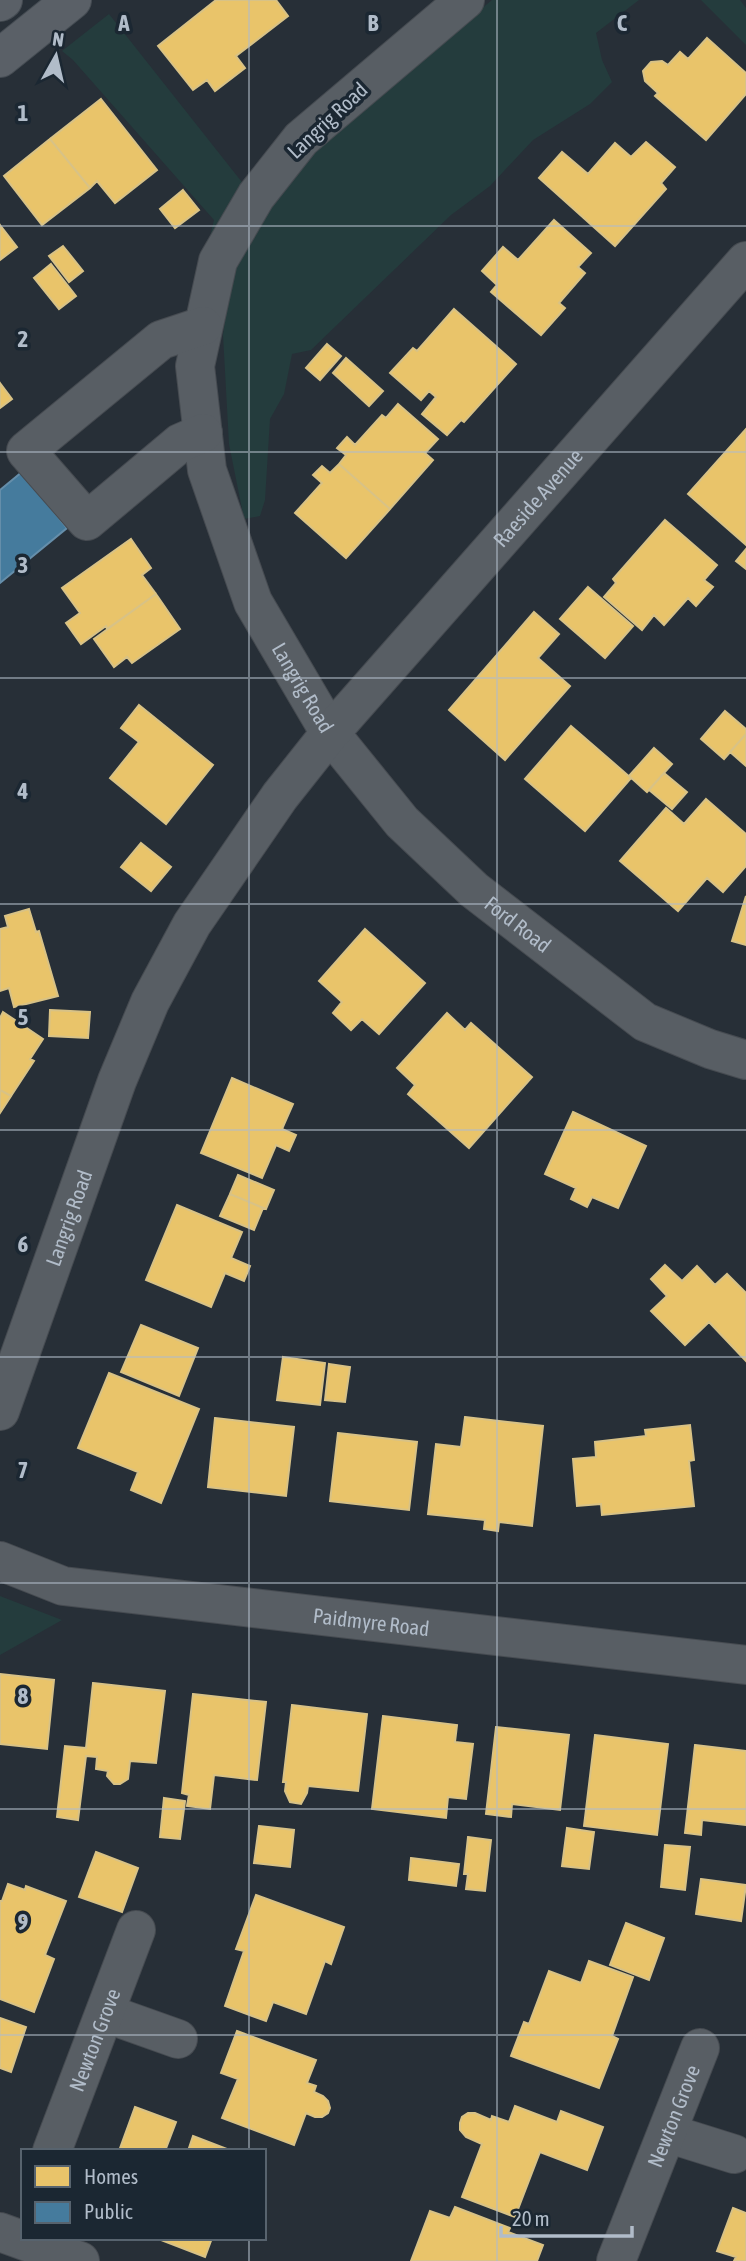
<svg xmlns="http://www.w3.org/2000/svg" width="746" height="2261" font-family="'Asap Condensed',sans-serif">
  <rect width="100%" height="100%" fill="#272f37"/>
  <path fill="#243c3d" d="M492,0H639L596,33L602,60L612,82L590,104L533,140L490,186L451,215L311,350L292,354L284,394L270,419L265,500L260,516L244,519L229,444L223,335L234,257L309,152Z
    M701,0H740L746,8V45Z
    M109,14L245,186L206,253L214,220L73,60L62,51Z
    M0,1596L62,1620L0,1655Z"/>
  <path fill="#e9c46a" stroke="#d8c286" stroke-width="2" d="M216,0H276L288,16L236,56L245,68L215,91L207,80L193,90L158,46Z
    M707,38L746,73V94L706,140L655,96L658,93L645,81L643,71L651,62L662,61L668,65L680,52L688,59Z
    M101,99L157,170L115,203L97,181L90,188L50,139Z
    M50,139L90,188L42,225L4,176Z
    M646,142L675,167L661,183L666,189L615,246L539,178L562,152L588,174L615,143L631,157Z
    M183,190L199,210L175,228L160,209Z
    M554,220L591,253L578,267L585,273L559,303L565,308L541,335L491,292L497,285L482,271L503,247L518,260Z
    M0,225L17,247L0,260Z
    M63,246L83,271L69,282L49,256Z
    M51,264L76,296L59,309L34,278Z
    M454,309L516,364L464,422L461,420L447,435L422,414L436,397L429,391L421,400L390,373L413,348L417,351Z
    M327,344L341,356L320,380L306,368Z
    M346,358L383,391L369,406L333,373Z
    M0,383L12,399L0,408Z
    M398,404L438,439L425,453L433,460L390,509L339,464L346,455L337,448L347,437L355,445L382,415L386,418Z
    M746,429V545L688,494Z
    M339,464L390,509L346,558L295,513L322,483L313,475L322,466L330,473Z
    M665,520L717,565L704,580L713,587L696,606L688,598L664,625L654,615L642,630L604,597L616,583L613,579Z
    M131,539L151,568L142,575L156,594L107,629L106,626L81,644L66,623L80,613L62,588Z
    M746,549V569L736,561Z
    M588,587L633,626L605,658L560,619Z
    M156,594L180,629L132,663L127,657L114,667L94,639Z
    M534,612L559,634L538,658L570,686L505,760L449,710Z
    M139,705L213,765L166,824L110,778L139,742L121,728Z
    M725,711L746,729V734L724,759L701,739Z
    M571,726L631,778L585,831L525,779Z
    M746,734V766L730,752Z
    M654,748L672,764L647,792L629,776Z
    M664,773L687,792L672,809L649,790Z
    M706,799L746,834V866L723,892L707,878L678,911L620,861L666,808L684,824Z
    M141,843L171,867L151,891L121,867Z
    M746,896V945L732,941Z
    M29,909L36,932L39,931L58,996L14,1007L9,988L0,991V929L8,927L5,916Z
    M365,929L425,983L379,1034L362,1019L351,1030L333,1013L342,1002L319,981Z
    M50,1010L90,1012L88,1038L49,1036Z
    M3,1012L43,1039L30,1059L34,1061L11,1096L0,1090V1018Z
    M447,1013L465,1030L471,1023L532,1077L469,1148L408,1094L415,1085L397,1068Z
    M232,1078L293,1104L282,1129L296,1135L289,1151L276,1145L262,1178L201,1153Z
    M0,1090L11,1096L0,1113Z
    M573,1112L646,1146L618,1208L592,1197L587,1207L571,1199L576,1188L545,1174Z
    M238,1175L274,1190L266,1209L230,1194Z
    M230,1194L263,1208L254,1230L220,1216Z
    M177,1205L242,1232L231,1258L250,1266L244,1281L225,1273L211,1307L146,1280Z
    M665,1265L682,1281L697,1266L715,1285L727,1274L746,1293V1361L709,1322L685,1345L651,1311L667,1296L651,1279Z
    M141,1325L198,1348L179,1396L121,1372Z
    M283,1357L325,1363L320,1405L277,1400Z
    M329,1364L350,1367L345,1402L325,1400Z
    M109,1373L199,1409L161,1503L131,1490L138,1472L78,1448Z
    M465,1417L543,1426L532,1526L499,1522L498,1531L484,1529L485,1520L428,1514L436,1444L461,1447Z
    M215,1418L294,1427L286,1496L208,1487Z
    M690,1425L694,1460L689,1461L694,1506L602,1515L601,1504L577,1506L573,1459L596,1457L595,1442L646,1436L645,1430Z
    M338,1433L417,1442L409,1510L330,1501Z
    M0,1674L54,1680L47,1749L0,1744Z
    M93,1683L165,1691L156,1763L130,1761L128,1779L120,1784H114L107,1776L108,1771L96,1769L97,1757L86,1756L78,1820L57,1817L65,1746L86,1748Z
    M193,1694L266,1702L257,1780L214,1775L210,1809L187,1806L189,1795L182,1793Z
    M292,1705L367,1714L358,1791L308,1786L307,1793L301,1804L290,1802L285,1791L286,1782H283Z
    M383,1716L457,1725L455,1742L473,1744L466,1799L448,1797L446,1818L372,1809Z
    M496,1727L569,1735L560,1810L512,1804L511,1817L486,1814Z
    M595,1735L668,1744L657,1835L584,1826Z
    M695,1745L746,1751V1825L702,1820L701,1835L685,1833Z
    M164,1798L185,1801L180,1839L160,1837Z
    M259,1826L294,1830L290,1867L254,1863Z
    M567,1828L594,1832L589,1869L562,1866Z
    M468,1837L491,1840L485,1891L466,1889L468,1874H464Z
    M665,1845L690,1847L685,1890L661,1887Z
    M96,1852L138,1868L122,1912L79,1897Z
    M411,1858L459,1864L456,1886L409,1880Z
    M701,1879L746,1885L741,1921L696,1914Z
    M8,1884L25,1890L26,1886L66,1901L45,1955L54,1959L34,2012L0,1999V1901H2Z
    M256,1895L344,1927L331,1964L325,1961L306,2014L273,2002L266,2021L225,2006L244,1951L236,1949Z
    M626,1923L664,1938L649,1980L610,1965Z
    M589,1961L633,1977L612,2036L618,2039L599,2088L511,2056L524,2022L529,2024L549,1971L581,1983Z
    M0,2018L26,2027L11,2072L0,2068Z
    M237,2031L316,2060L307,2083L316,2086L314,2092L323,2096L328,2101L330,2108L328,2113L322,2117H315L306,2113L294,2145L222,2118L238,2079L221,2073Z
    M515,2106L557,2122L561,2111L603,2127L587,2170L540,2152L515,2217L462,2197L482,2144L466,2137L460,2130V2123L462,2117L468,2113H475L491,2120L492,2116L509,2122Z
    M135,2107L176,2122L165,2151H119Z
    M193,2136L232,2151H188Z
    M455,2207L510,2228L508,2232L543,2245L537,2261H411L430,2211L450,2218Z
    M733,2208L746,2213V2261H734L736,2257L717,2251Z
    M156,2238H212L205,2257Z"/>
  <path fill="#457b9d" stroke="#658eaa" stroke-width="2" d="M22,472L67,528L0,583V490Z"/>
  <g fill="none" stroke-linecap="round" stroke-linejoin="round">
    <g stroke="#464b51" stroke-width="40">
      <g id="minor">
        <path id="s1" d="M465,0L301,139L256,196L218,261L195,366L207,470L253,602L330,733L402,822L474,890L645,1022L710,1049L746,1060"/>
        <path d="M203,433L180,443L87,521L26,451L161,340L203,326"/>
        <path id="s2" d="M0,1411L117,1081L150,1002L192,924L280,796L330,733L746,261"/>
        <path id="s3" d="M0,1561L63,1586L746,1665"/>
        <path d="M105,2013L178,2039"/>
        <path d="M667,2133L734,2154"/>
        <path id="s4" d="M52,2151L136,1930"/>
        <path d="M0,2232L80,2261"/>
        <path id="s5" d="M616,2261L700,2048"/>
      </g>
    </g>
    <g stroke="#454c53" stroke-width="40">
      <path id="major" d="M0,2L3,0
        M0,58L72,0"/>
    </g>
    <use href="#minor" stroke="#585e64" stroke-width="38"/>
    <use href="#major" stroke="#5a6067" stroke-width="38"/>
  </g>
  <path fill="none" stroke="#b1bcc9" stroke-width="2" stroke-opacity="0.55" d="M249,0V2151M497,0V2261M0,226H746M0,452H746M0,678H746M0,904H746M0,1130H746M0,1357H746M0,1583H746M0,1809H746M0,2035H746M249,2238V2261"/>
  <g text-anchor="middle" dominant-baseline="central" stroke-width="7" stroke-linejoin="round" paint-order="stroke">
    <g font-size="21" fill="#b1bcc9" stroke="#1b2732">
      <text transform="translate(327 120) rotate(-43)">Langrig Road</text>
      <text stroke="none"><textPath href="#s2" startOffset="1074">Raeside Avenue</textPath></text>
      <text stroke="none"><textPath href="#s1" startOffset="814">Langrig Road</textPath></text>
      <text stroke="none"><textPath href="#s1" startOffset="1136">Ford Road</textPath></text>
      <text stroke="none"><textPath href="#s2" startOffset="205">Langrig Road</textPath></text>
      <text stroke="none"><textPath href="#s3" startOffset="378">Paidmyre Road</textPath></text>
      <text stroke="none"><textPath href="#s4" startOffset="119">Newton Grove</textPath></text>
      <text stroke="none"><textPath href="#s5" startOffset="156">Newton Grove</textPath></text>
    </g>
  </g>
  <g font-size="23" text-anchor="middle" font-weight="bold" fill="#b1bcc9" stroke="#1b2732" stroke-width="7" stroke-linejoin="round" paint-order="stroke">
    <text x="124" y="31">A</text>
    <text x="373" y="31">B</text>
    <text x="622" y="31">C</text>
    <text x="23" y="121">1</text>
    <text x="23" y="347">2</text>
    <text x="23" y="573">3</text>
    <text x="23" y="799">4</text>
    <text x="23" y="1025">5</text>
    <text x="23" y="1252">6</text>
    <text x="23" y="1478">7</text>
    <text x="23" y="1704">8</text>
    <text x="23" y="1930">9</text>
  </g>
  <rect x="21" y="2149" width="245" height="91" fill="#1b2732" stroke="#57636e" stroke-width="2"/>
  <rect x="35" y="2166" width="35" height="21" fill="#e9c46a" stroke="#57636e" stroke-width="2"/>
  <text x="84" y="2184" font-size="21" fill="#b1bcc9">Homes</text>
  <rect x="35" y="2202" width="35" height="21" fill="#457b9d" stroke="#57636e" stroke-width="2"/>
  <text x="84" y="2219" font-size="21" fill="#b1bcc9">Public</text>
  <g transform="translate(56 56) rotate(8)" stroke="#1b2732" stroke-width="5" paint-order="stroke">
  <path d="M0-5L12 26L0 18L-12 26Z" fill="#b1bcc9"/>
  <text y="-10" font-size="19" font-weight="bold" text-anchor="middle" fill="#b1bcc9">N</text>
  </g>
  <path d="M501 2226v10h131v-10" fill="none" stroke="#b1bcc9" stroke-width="3.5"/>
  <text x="512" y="2226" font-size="21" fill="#b1bcc9" stroke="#1b2732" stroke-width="5" paint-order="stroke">20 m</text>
</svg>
